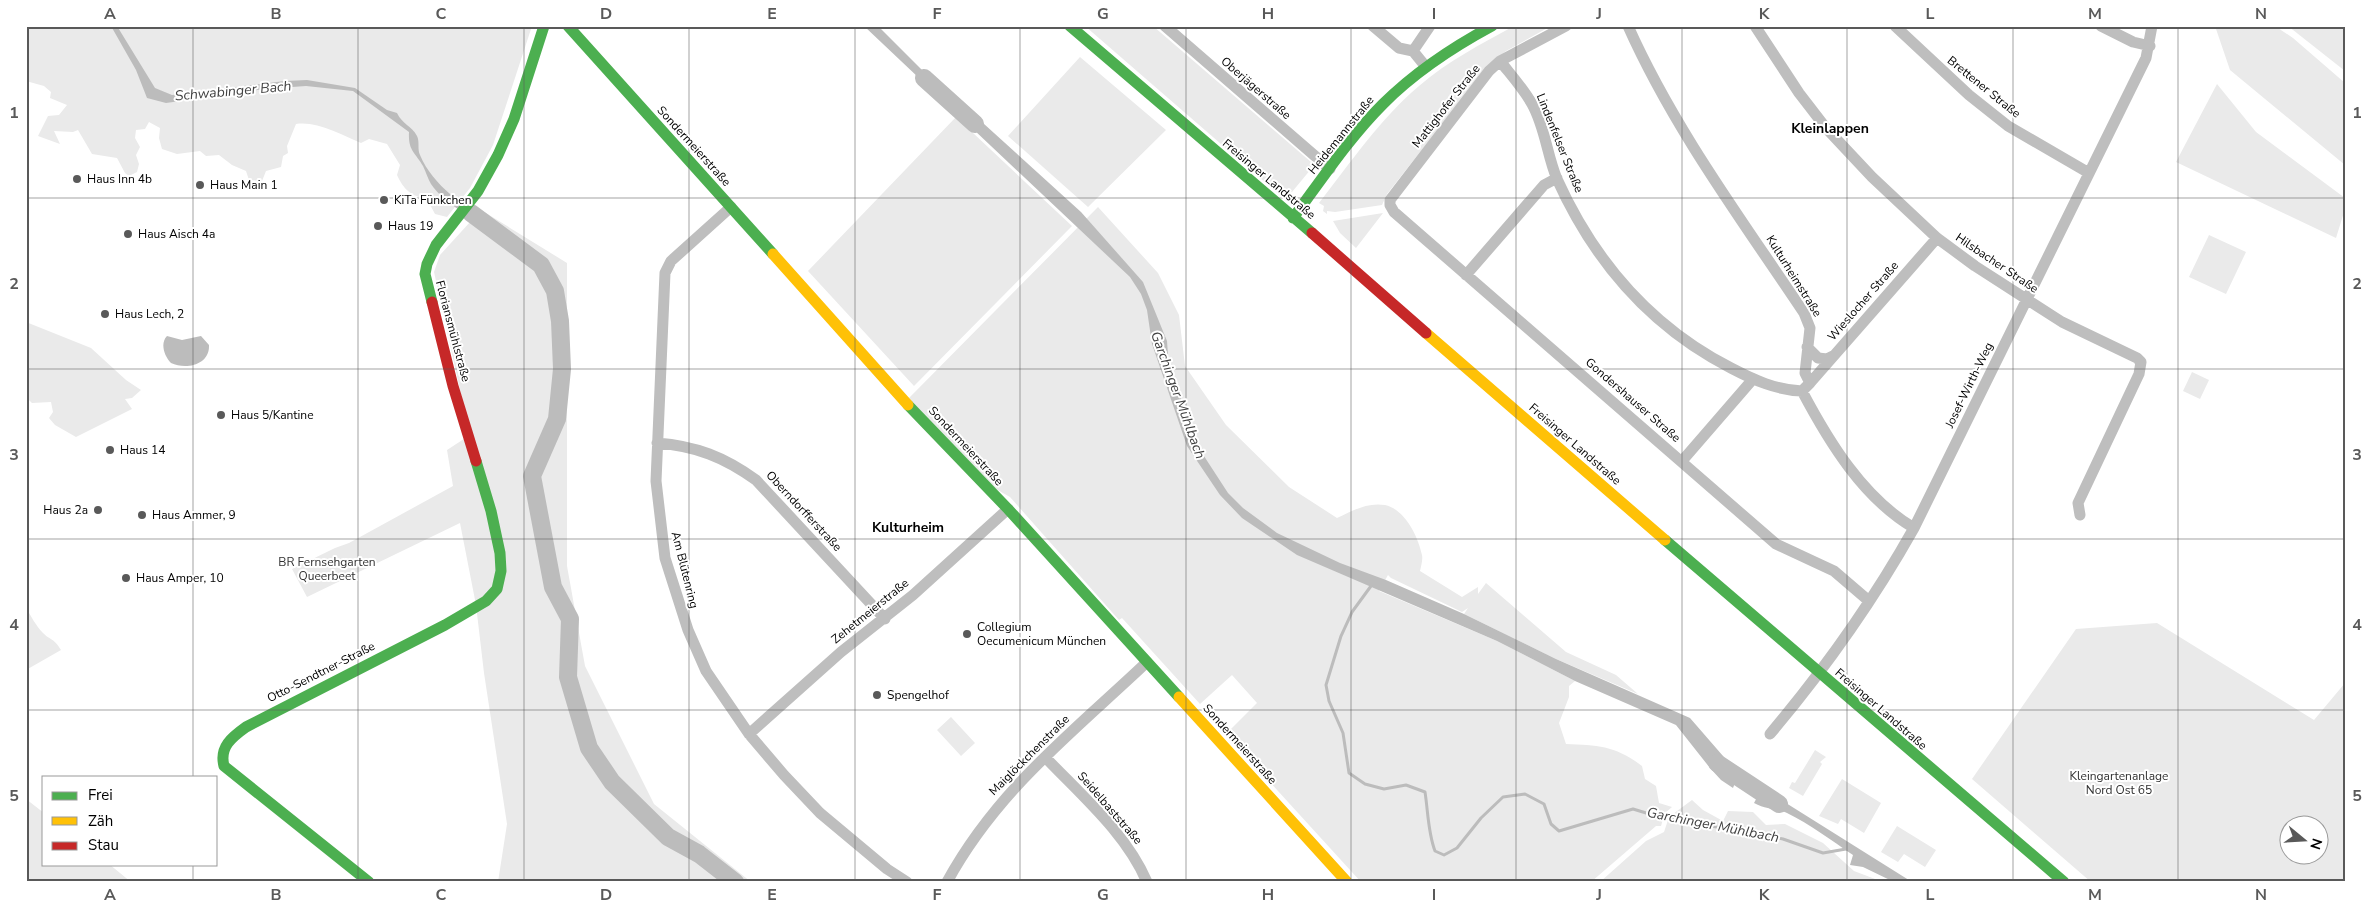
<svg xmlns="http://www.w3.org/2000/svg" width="2371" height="908" font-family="'Nunito Sans',sans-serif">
  <rect width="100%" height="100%" fill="#fff"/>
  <path fill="#eaeaea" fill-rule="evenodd" d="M26,26H532L493,145L470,188L447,217L435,214L427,199C411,196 404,190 397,175L400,165L387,144L369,139L361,143C341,135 318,121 296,124L287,146L288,153L283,156L281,167L266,171L262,181L249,180L246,171L232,165L219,155L206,156L200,151L177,154L162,149L159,138L160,128L149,122L145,129L136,130L135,138L140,147L136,155L139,164L137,172L129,176L125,173L117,158L92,154L78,130L73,132L54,131L60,144L38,136L48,116L59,115L67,105L50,98L51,92L44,86L26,81Z
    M1085,26H1153L1311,162V169L1292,192L1284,193L1281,196Z
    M1514,26H1551L1506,51L1486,68L1387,194L1382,205L1335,212L1327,211V214L1323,211L1324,206L1319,203C1351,162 1380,119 1419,86C1448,61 1481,44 1514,26Z
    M2215,26H2275L2293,38L2345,83V165L2230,70Z
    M2288,26H2345V71Z
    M1080,57L1166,130L1088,207L1008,136Z
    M2217,84L2256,132L2345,198V209L2336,238L2176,162Z
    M956,117L1072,226L914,386L808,271Z
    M1098,207L1158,273L1179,315L1185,366L1226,425L1289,487L1337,518C1352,511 1367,502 1385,505C1406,510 1418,537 1422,555C1423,560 1421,566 1420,571L1462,597L1478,587V594L1486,583L1566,652L1616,675L1638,694L1556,659L1464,614L1468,608L1462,612L1391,578L1388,575L1379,591L1497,641L1575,681L1569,686V697L1559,723L1566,744C1598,745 1616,746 1642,766L1645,779L1656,786L1659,803L1672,807L1665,813L1661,826H1656L1591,882H1361L1226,734L1257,703L1232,675L1200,704L1122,618L1119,620L1010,497L989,485L909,398Z
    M481,210L567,263V566L585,666L654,804L751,882H498L507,824L484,673L476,605L460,523L307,597L292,569L335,548L349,543L453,486L447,450L470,435L434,272L440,255Z
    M1383,213L1356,248L1340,233L1333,221Z
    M2209,235L2246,252L2226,294L2189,277Z
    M26,322L91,348L126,380L141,390L132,398L125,399L132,409L76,437L55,425L49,418L53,412L51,402L32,403L26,397Z
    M2192,372L2209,380L2200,399L2183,391Z
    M26,608C31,616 36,626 43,633C51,641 53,637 61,650L26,670Z
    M2157,623L2314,720L2345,683V882H2091L1972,779L2076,629ZM2288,826H2318V856H2288Z
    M951,717L975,743L961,756L937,730Z
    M1815,750L1826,757L1820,762L1822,764L1803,796L1789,788L1792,782L1795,783Z
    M1842,779L1881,803L1864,833L1841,819L1838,824L1819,816Z
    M26,799L44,813V864H109L131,882H26Z
    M1692,800L1703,810L1723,821L1728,811L1753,812L1766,825L1785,824L1823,843L1854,871L1883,882H1600L1646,841L1664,832L1669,817Z
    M1897,826L1936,850L1925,867L1904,854L1898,862L1881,852Z"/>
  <path fill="#bcbcbc" d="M111,26H117L155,88L172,95L285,81L307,80L355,88L387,110L397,113C402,124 412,126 417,136C420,142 417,149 420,155C433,186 464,206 492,223L489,228C469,216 445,204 431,184C428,179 426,172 423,166C415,152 408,151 409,132L353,91L306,86L264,89L166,103L147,98L136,70Z
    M864,26H878L922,70L946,88L938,96Z
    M962,104L1081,212L1143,282L1167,341L1169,369L1179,388L1183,410L1202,453L1228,493L1243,508L1277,533L1340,563L1386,580L1464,614L1556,659L1690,718L1723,756L1734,773L1738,775L1733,788L1721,780L1710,768L1676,725L1575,681L1497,641L1297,555L1242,518L1220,495L1187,446L1152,344L1147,310L1141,294L1130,277L955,112Z
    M167,336L182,340L201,336L209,345C210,365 186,370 171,363C164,356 160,343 167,336Z
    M1762,788L1912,882H1894L1863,867L1850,865L1853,855C1832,841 1810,824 1787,813C1777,808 1767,810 1754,803Z"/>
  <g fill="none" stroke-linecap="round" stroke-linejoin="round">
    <path stroke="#bcbcbc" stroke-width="3" d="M1371,586L1352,612L1341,636L1326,685L1329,701L1343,733L1349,773L1365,784L1384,789L1406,785L1425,792C1428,811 1428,833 1435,851L1444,855L1457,848L1481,818L1503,797L1525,794L1544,804L1551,824L1559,831L1633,809L1656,816L1783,839L1823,853L1846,849"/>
    <path stroke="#bcbcbc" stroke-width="18" d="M924,78L975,124
      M471,213L541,265L555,291L560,321L562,369L557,419L532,476L553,587L570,619L568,677L589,748L612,782L668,837L699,854L735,882
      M1717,763L1779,804"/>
    <path stroke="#bebebe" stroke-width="11" d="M1165,26L1330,169
      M1373,26L1399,48L1413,51L1426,67
      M1566,26L1500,61L1489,71L1390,200V205L1394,212L1776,544L1834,571L1869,601
      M1628,26C1674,129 1742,220 1804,313L1810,328L1805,373L1810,383L1802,391C1829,442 1863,498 1914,528
      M1755,26L1799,93L1826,128L1872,177L1937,238L1975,266L2062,322L2137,358L2141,362L2139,374L2078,503L2080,515
      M1895,26L1969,95L2008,126L2089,173
      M2101,26L2133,42L2150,46
      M1413,51L1430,26
      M1500,61C1511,75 1523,88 1532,104C1545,127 1547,155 1557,179C1594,261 1651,327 1731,368C1754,380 1776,390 1802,391
      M731,207L671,261L665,273L656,481L665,558L688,630L706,671L749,734L784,775L820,813L887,869L907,882
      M1466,275L1544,185L1557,178
      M1807,347L1818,358L1827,359L1833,356
      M1810,383L1937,238
      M657,443C696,446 724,457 756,480L885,619
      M1682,461L1753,379
      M749,734L841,652L913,595L1008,509
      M1770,734C1824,670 1873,601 1914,528L2146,58L2152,26
      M1045,757C1081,795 1126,833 1147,882
      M947,882C997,790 1072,733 1147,662"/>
    <path stroke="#4caf50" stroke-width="11" d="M568,26L773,254
      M1070,26L1312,233
      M1293,218C1322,179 1349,138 1383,104C1415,72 1453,47 1492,26
      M432,302L425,274L427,264L436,245L478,191L498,155L514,119L544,26
      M908,405L1008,509L1179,697
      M1665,540L2064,882
      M369,882L224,766C219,747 232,737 246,727L445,625L486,601L497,589L501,571L500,553L491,511L476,461"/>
    <path stroke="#ffc107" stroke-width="11" d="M773,254L908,405
      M1426,333L1665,540
      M1179,697L1347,882"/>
    <path stroke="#c62828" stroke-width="11" d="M1312,233L1426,333
      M432,302L453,386L476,461"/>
  </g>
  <path fill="none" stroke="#595959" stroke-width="1" stroke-opacity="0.55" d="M193,26V777M358,26V882M524,26V882M689,26V882M855,26V882M1020,26V882M1186,26V882M1351,26V882M1516,26V882M1682,26V882M1847,26V882M2013,26V882M2178,26V882M26,198H2345M26,369H2345M26,539H2345M26,710H2345M193,864V882"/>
  <g fill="#595959" stroke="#fff" stroke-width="2">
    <circle cx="77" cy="179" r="5"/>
    <circle cx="200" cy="185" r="5"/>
    <circle cx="384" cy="200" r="5"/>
    <circle cx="378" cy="226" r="5"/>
    <circle cx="128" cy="234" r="5"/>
    <circle cx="105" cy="314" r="5"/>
    <circle cx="221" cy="415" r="5"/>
    <circle cx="110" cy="450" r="5"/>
    <circle cx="98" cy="510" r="5"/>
    <circle cx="142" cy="515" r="5"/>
    <circle cx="126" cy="578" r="5"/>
    <circle cx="967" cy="634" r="5"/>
    <circle cx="877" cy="695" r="5"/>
  </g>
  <g text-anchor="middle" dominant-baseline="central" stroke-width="4" stroke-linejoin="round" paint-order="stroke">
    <g font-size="12" fill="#000" stroke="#fff">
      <text transform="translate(1984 87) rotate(39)">Brettener Straße</text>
      <text transform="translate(1256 88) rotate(41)">Oberjägerstraße</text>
      <text transform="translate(1446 106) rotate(-52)">Mattighofer Straße</text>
      <text transform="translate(1341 135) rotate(-51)">Heidemannstraße</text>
      <text transform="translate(1560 143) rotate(68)">Lindenfelser Straße</text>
      <text transform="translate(694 146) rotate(48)">Sondermeierstraße</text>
      <text transform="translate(1269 179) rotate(40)">Freisinger Landstraße</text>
      <text transform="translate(1997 263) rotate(34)">Hilsbacher Straße</text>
      <text transform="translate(1794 276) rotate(58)">Kulturheimstraße</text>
      <text transform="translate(1863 301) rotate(-49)">Wieslocher Straße</text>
      <text transform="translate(453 331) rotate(75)">Floriansmühlstraße</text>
      <text transform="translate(1969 385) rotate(-64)">Josef-Wirth-Weg</text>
      <text transform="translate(1633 400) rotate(41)">Gondershauser Straße</text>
      <text transform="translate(1575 444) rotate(41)">Freisinger Landstraße</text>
      <text transform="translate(966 446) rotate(47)">Sondermeierstraße</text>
      <text transform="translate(804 511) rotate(47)">Oberndorfferstraße</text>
      <text transform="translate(685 570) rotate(76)">Am Blütenring</text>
      <text transform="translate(870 611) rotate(-39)">Zehetmeierstraße</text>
      <text transform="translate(321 672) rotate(-27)">Otto-Sendtner-Straße</text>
      <text transform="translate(1881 709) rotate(41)">Freisinger Landstraße</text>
      <text transform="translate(1240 744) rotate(48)">Sondermeierstraße</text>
      <text transform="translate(1029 755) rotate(-45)">Maiglöckchenstraße</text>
      <text transform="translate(1110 808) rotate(49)">Seidelbaststraße</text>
    </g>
    <g font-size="12" fill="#000" stroke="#fff" text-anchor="start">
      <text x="87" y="179">Haus Inn 4b</text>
      <text x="210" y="185">Haus Main 1</text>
      <text x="394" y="200">KiTa Fünkchen</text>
      <text x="388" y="226">Haus 19</text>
      <text x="138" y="234">Haus Aisch 4a</text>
      <text x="115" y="314">Haus Lech, 2</text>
      <text x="231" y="415">Haus 5/Kantine</text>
      <text x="120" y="450">Haus 14</text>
      <text x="88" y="510" text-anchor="end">Haus 2a</text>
      <text x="152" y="515">Haus Ammer, 9</text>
      <text x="136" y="578">Haus Amper, 10</text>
      <text x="977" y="627">Collegium<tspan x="977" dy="14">Oecumenicum München</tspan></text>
      <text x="887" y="695">Spengelhof</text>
    </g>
    <g font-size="12" fill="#303030" stroke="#fff">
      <text x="327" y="562">BR Fernsehgarten<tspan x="327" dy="14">Queerbeet</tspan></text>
      <text x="2119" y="776">Kleingartenanlage<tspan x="2119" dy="14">Nord Ost 65</tspan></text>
    </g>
    <g font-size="14" font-style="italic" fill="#414141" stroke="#fff">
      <text transform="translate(233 91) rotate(-5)">Schwabinger Bach</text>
      <text transform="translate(1178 395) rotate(70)">Garchinger Mühlbach</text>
      <text transform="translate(1713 825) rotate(11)">Garchinger Mühlbach</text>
    </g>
    <g font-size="14" font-weight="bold" fill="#000" stroke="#fff">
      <text x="1830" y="128">Kleinlappen</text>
      <text x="908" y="527">Kulturheim</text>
    </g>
  </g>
  <rect width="2371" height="908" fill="none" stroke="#ffffff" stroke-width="55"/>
  <rect x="42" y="776" width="175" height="90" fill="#ffffff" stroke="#999999"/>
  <rect x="52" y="792" width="25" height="8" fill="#4caf50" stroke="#999999"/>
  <text x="88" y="800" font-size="15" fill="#000000">Frei</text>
  <rect x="52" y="817" width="25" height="8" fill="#ffc107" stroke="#999999"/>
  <text x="88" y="826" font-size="15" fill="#000000">Zäh</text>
  <rect x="52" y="842" width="25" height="8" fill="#c62828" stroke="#999999"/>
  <text x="88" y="850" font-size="15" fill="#000000">Stau</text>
  <g transform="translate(2304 840) rotate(108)"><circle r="24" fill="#ffffff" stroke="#999999"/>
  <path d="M0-4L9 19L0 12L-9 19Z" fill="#595959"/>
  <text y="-8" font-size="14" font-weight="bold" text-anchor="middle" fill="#000000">N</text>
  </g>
  <rect x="28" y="28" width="2316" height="852" fill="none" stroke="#595959" stroke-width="2"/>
  <g font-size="16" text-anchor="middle" font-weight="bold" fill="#595959">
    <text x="110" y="19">A</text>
    <text x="276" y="19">B</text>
    <text x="441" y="19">C</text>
    <text x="606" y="19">D</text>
    <text x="772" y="19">E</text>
    <text x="937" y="19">F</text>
    <text x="1103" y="19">G</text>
    <text x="1268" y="19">H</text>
    <text x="1434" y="19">I</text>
    <text x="1599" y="19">J</text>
    <text x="1764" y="19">K</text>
    <text x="1930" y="19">L</text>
    <text x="2095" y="19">M</text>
    <text x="2261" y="19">N</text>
    <text x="14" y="118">1</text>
    <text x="2357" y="118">1</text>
    <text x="14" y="289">2</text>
    <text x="2357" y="289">2</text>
    <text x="14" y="460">3</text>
    <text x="2357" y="460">3</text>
    <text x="14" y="630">4</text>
    <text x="2357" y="630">4</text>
    <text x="14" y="801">5</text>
    <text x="2357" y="801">5</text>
    <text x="110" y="900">A</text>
    <text x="276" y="900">B</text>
    <text x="441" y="900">C</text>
    <text x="606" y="900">D</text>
    <text x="772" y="900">E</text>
    <text x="937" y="900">F</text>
    <text x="1103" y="900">G</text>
    <text x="1268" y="900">H</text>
    <text x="1434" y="900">I</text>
    <text x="1599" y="900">J</text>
    <text x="1764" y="900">K</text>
    <text x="1930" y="900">L</text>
    <text x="2095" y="900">M</text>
    <text x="2261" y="900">N</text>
  </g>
</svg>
